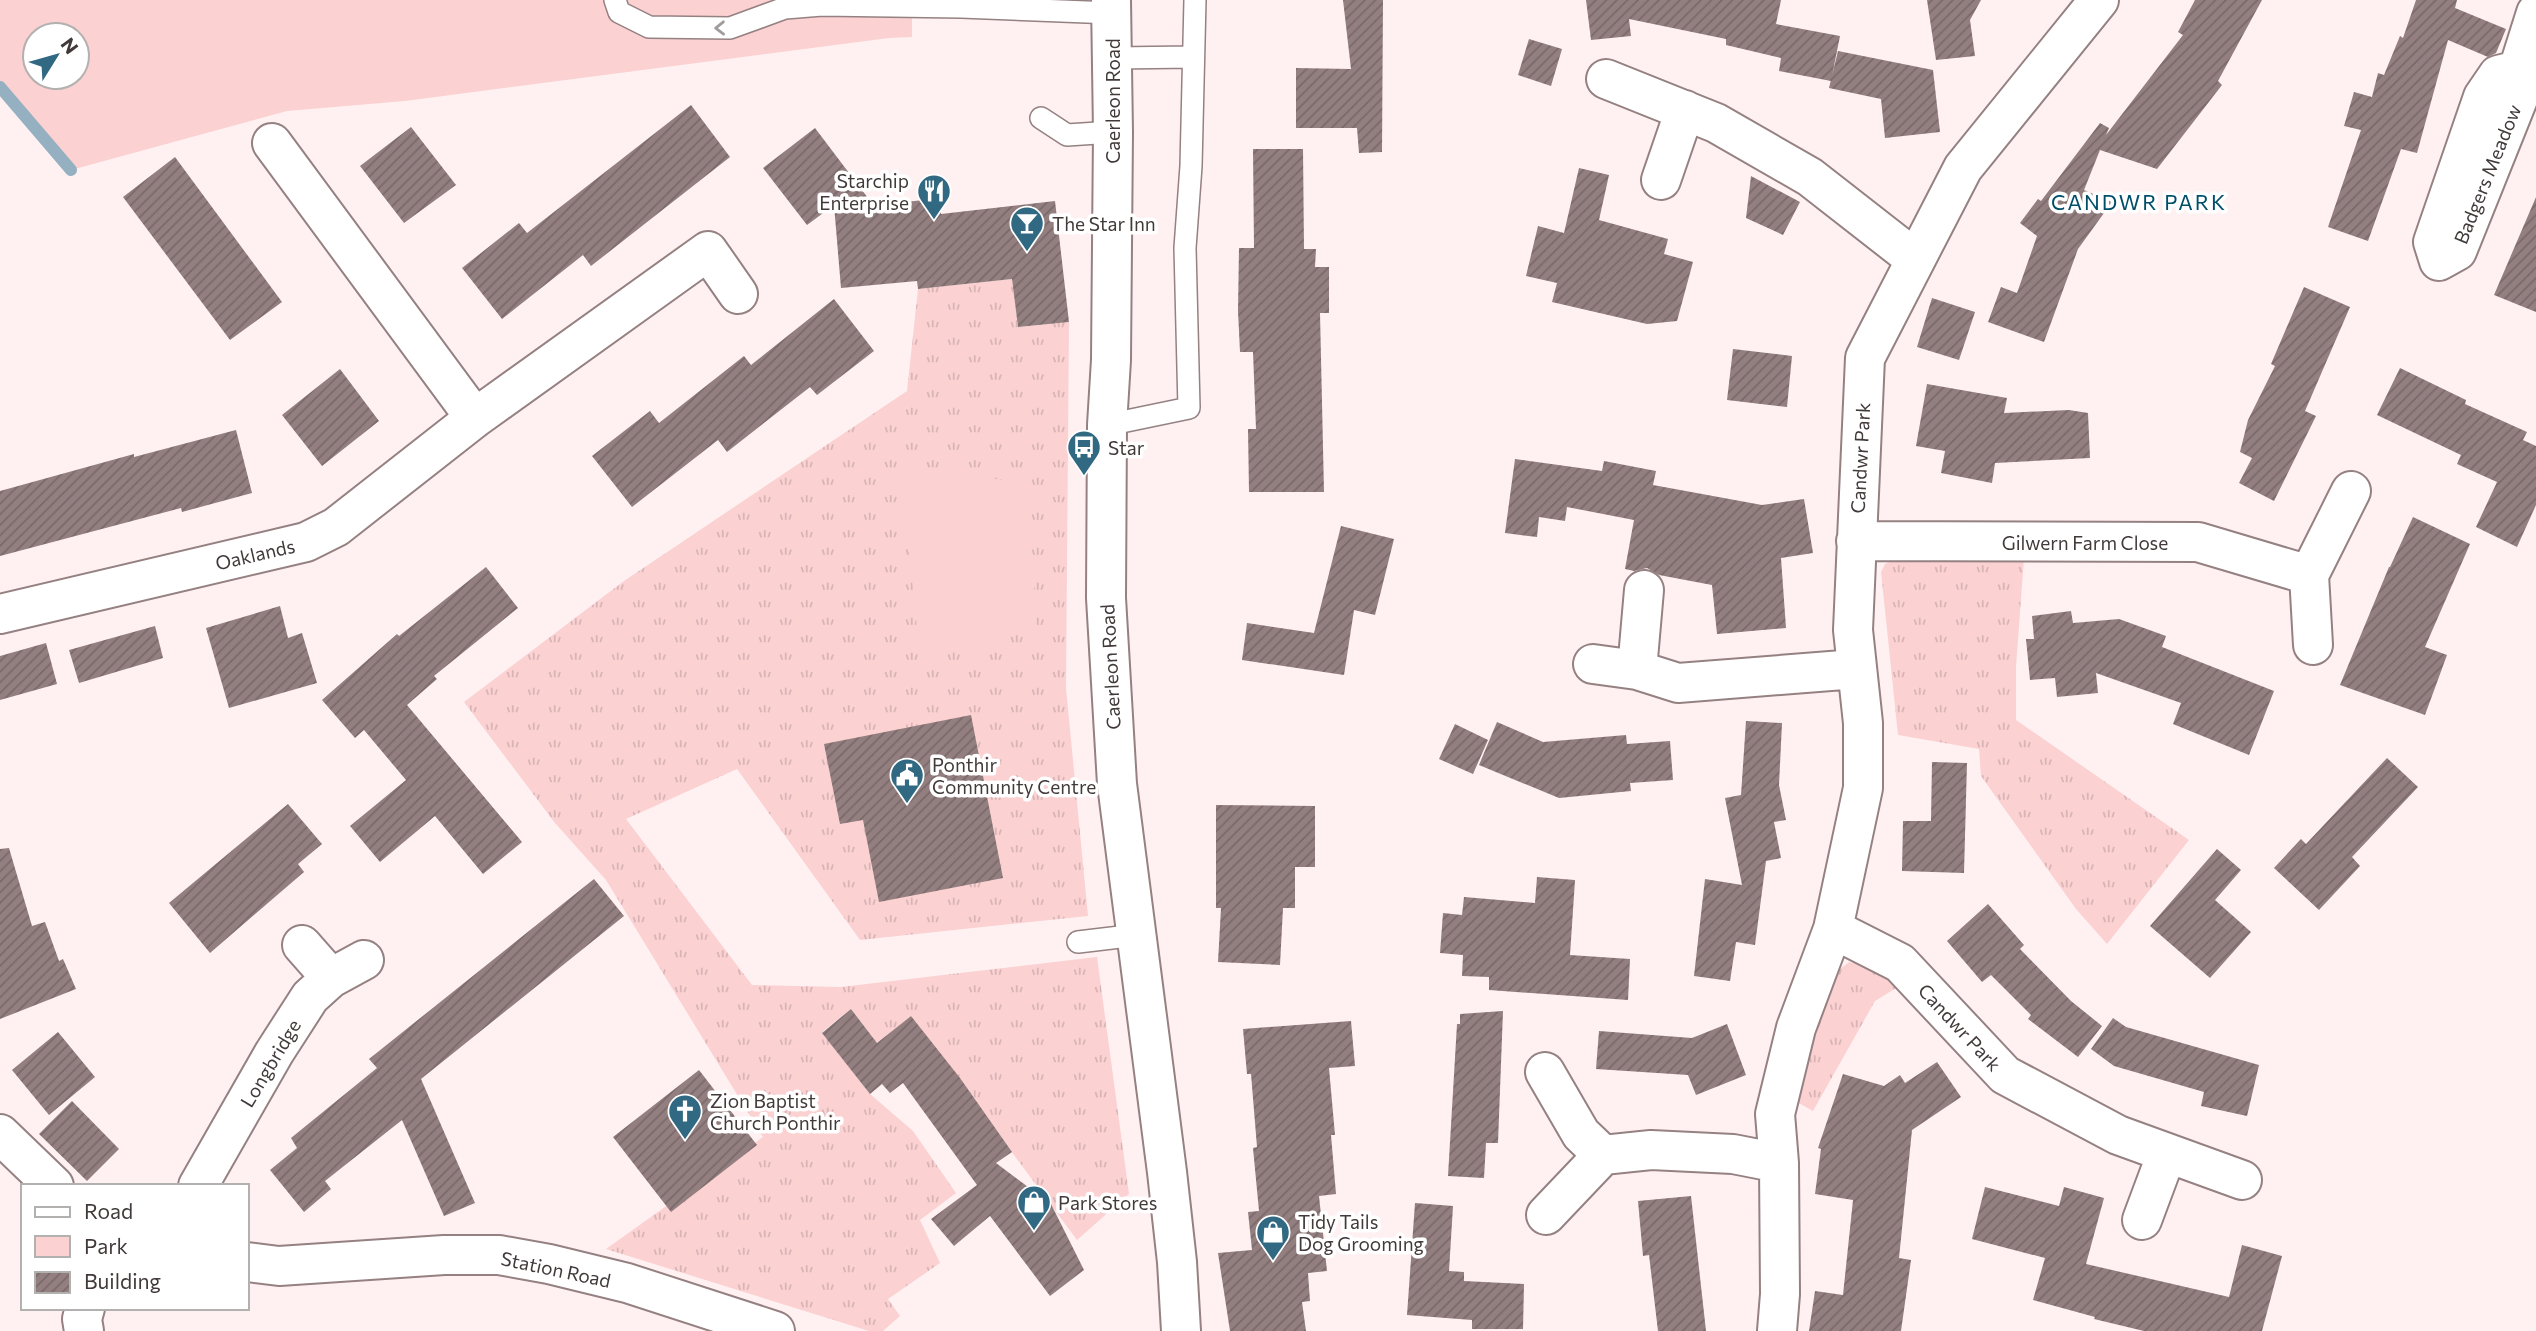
<svg xmlns="http://www.w3.org/2000/svg" width="2536" height="1331" font-family="Commissioner,sans-serif">
  <defs>
    <pattern id="grass-tufts" width="24" height="20" patternUnits="userSpaceOnUse" patternTransform="scale(1.75)"><rect width="24" height="20" fill="#fbd1d2"/><path d="M3 7l-1-3M5 7V3M7 7l1-3M15 17l-1-3M17 17v-4M19 17l1-3" fill="none" stroke="#d8b4b5"/></pattern>
    <pattern id="building-hatch" width="6" height="6" patternUnits="userSpaceOnUse" patternTransform="scale(1.75)"><rect width="6" height="6" fill="#937f80"/><path d="M-1 1l2-2M0 6l6-6M5 7l2-2" fill="none" stroke="#7a696a"/></pattern>
  </defs>
  <rect width="100%" height="100%" fill="#fff1f2"/>
  <path fill="url(#grass-tufts)" d="M1012,279L1018,327L1069,322L1066,688L1088,916L860,940L737,769L626,819L752,985L841,987L1097,957L1129,1194L1077,1240L911,1016L877,1043L851,1009L822,1032L870,1094L913,1131L956,1193L920,1220L940,1263L888,1299L900,1316L883,1331H869L606,1249L763,1137L606,880L555,823L464,702L624,581L907,391L918,289Z
    M1897,558H2024L2016,667V720L2189,840L2107,944L2076,909L1981,776L1979,749L1898,735L1881,572L1885,564Z
    M1849,962C1869,966 1883,972 1896,988L1875,1001L1813,1111L1795,1101L1800,1053L1832,975Z"/>
  <path fill="#fbd1d2" fill-rule="evenodd" d="M0,0H912V37L889,38L405,101L287,111L71,170L0,87ZM35,35H77V77H35Z
    M900,464L1027,484L1037,629L920,657Z"/>
  <g fill="none" stroke-linecap="round" stroke-linejoin="round">
    <path stroke="#95b1c1" stroke-width="12" d="M0,87L71,170"/>
  </g>
  <path fill="url(#building-hatch)" d="M1343,0H1383L1382,152L1359,153L1357,128H1296V68L1351,69Z
    M1586,0H1781L1776,24L1840,36L1831,81L1779,71L1781,58L1726,45V39L1629,19L1631,36L1591,40Z
    M1927,0H1981L1970,20L1975,56L1936,60Z
    M2195,0H2262L2218,81L2222,85L2157,169L2100,150L2084,190L2112,202L2078,249L2044,342L1988,322L2001,287L2017,293L2037,236L2020,223L2038,199L2041,201L2100,123L2109,128L2106,135L2183,35L2178,32Z
    M2416,0H2457L2455,8L2506,29L2496,53L2488,57L2448,40L2417,153L2401,149L2368,241L2328,227L2361,130L2344,126L2354,92L2372,97L2378,73L2384,75L2400,36L2403,38Z
    M1529,39L1562,49L1551,86L1518,75Z
    M1838,51L1933,70L1940,132L1885,138L1881,99L1829,88Z
    M691,105L730,157L591,266L583,255L502,319L462,268L519,223L527,233Z
    M411,127L456,185L404,223L360,166Z
    M815,128L874,206L939,198L941,214L1055,201L1069,322L1018,327L1012,279L918,289L917,281L841,288L834,205L807,225L763,168Z
    M1253,149H1303L1304,249H1316L1315,267H1329V313H1320L1324,492H1249L1248,429H1256L1253,352H1240L1238,311L1239,248H1254Z
    M175,157L282,302L230,340L123,197Z
    M1579,168L1609,175L1599,220L1668,239L1664,254L1693,262L1677,321L1647,324L1552,302L1557,283L1526,276L1538,226L1564,233Z
    M1751,176L1800,202L1783,235L1746,218Z
    M2536,197V312L2494,295Z
    M2304,287L2350,307L2305,411L2316,416L2274,501L2239,483L2252,458L2240,452L2248,420L2275,366L2271,364Z
    M1932,298L1975,312L1959,360L1917,347Z
    M834,299L874,351L817,395L810,387L727,452L718,440L632,507L592,456L650,411L659,423L744,356L751,365Z
    M1733,349L1792,356L1787,407L1727,400Z
    M2400,368L2466,400L2465,404L2527,432L2523,440L2536,446V505L2517,547L2476,527L2497,482L2457,464L2461,455L2377,415Z
    M340,369L379,421L322,466L282,415Z
    M1927,384L2007,398L2004,413L2069,410L2088,413L2090,458L1995,463L1992,483L1941,473L1945,451L1916,446Z
    M236,430L252,493L182,512L181,508L0,556V491L134,454V457Z
    M1515,459L1602,471L1604,461L1656,471L1653,485L1762,505L1804,499L1813,553L1781,558L1786,628L1717,634L1712,585L1659,575L1647,568L1634,571L1625,569L1634,520L1567,507L1565,521L1539,517L1537,537L1505,533Z
    M2413,517L2470,544L2425,647L2447,655L2425,715L2340,685L2389,567H2390Z
    M1341,526L1394,539L1375,615L1354,610L1344,675L1242,660L1247,623L1314,633Z
    M486,567L518,608L434,676L437,679L407,705L522,842L483,874L435,816L380,862L350,826L406,780L364,730L355,738L322,700L397,634L399,636Z
    M280,606L288,638L302,633L317,683L229,708L206,628Z
    M2071,611L2073,623L2119,619L2166,636L2162,647L2274,691L2249,755L2173,724L2181,703L2096,673L2098,693L2057,697L2055,678L2030,680L2026,639H2034L2032,616Z
    M155,626L163,658L79,683L69,650Z
    M46,643L57,684L0,700V656Z
    M971,715L1003,878L879,902L863,820L840,824L824,744Z
    M1746,721L1782,723L1779,785L1786,820L1774,822L1781,858L1766,861L1755,945L1736,942L1730,981L1694,976L1705,879L1742,885L1725,798L1741,795Z
    M1497,722L1543,742L1626,735L1627,744L1670,741L1673,780L1630,783L1631,791L1559,798L1479,765Z
    M1455,724L1488,740L1473,774L1439,759Z
    M2387,758L2418,787L2352,857L2360,866L2319,910L2274,868L2301,839L2306,844Z
    M1932,762L1967,763L1964,873L1902,871L1903,821H1931Z
    M288,804L322,844L298,864L304,872L210,953L169,903Z
    M1216,805L1315,806V867H1295V908H1283L1280,965L1218,962L1221,908H1216Z
    M9,848L32,926L45,922L59,961L63,959L76,989L0,1019V849Z
    M2217,849L2241,870L2215,900L2251,932L2210,978L2150,926Z
    M1537,877L1575,880L1570,955L1630,959L1628,1000L1489,990V977L1462,976L1463,955L1440,953L1443,913L1462,915L1464,897L1535,903Z
    M594,879L624,916L421,1079L475,1203L444,1216L402,1120L325,1181L331,1189L304,1212L270,1170L297,1148L291,1138L377,1068L369,1059Z
    M1988,904L2024,945L2020,949L2071,1001L2102,1026L2078,1057L2028,1019L2031,1015L1991,975L1982,982L1947,941Z
    M851,1009L877,1043L911,1016L960,1078L1012,1152L996,1163L1051,1204L1084,1270L1050,1296L990,1216L954,1246L931,1219L977,1185L903,1083L890,1093L882,1084L870,1094L822,1033Z
    M1503,1011L1498,1143H1486L1484,1178L1448,1176L1457,1024H1460V1014Z
    M2113,1018L2126,1027L2259,1065L2247,1116L2201,1106L2204,1092L2114,1066L2091,1049Z
    M1351,1021L1355,1066L1329,1068L1335,1135H1331L1336,1194L1319,1196L1327,1271L1308,1273L1310,1301L1302,1302L1306,1331H1230L1218,1253L1252,1250L1248,1212L1259,1211L1253,1148L1257,1147L1251,1074H1247L1243,1029Z
    M1727,1024L1746,1075L1696,1095L1688,1075L1596,1069L1599,1031L1692,1038Z
    M58,1032L95,1077L49,1115L12,1070Z
    M1937,1062L1961,1097L1912,1130L1899,1258L1911,1260L1901,1331H1809L1815,1291L1843,1295L1853,1200L1815,1194L1821,1149L1818,1148L1843,1074L1884,1086L1900,1075L1905,1083Z
    M699,1070L757,1145L671,1212L613,1137Z
    M72,1101L119,1149L87,1181L39,1134Z
    M1985,1187L2059,1206L2064,1187L2104,1198L2086,1264L2229,1297L2242,1245L2282,1256L2262,1331H2144L2094,1319L2095,1317L2033,1300L2045,1258L1972,1239Z
    M1691,1196L1706,1331H1658L1649,1255L1643,1256L1638,1201Z
    M1415,1203L1453,1206L1449,1271L1464,1272V1281L1524,1284L1523,1329H1472V1320L1407,1315Z"/>
  <g fill="none" stroke-linecap="round" stroke-linejoin="round">
    <g stroke="#958182" stroke-width="24">
      <path id="lane" d="M615,0L619,12L649,27L730,28L785,8L822,5L961,7L1112,13
        M1113,58L1193,57
        M1041,118L1067,135L1113,132
        M1107,425L1189,408L1185,248L1191,166L1195,0
        M1078,942L1137,935"/>
    </g>
    <g stroke="#958182" stroke-width="42">
      <path id="street" d="M2518,70L2524,84L2457,251L2439,261L2433,242L2483,97L2498,75Z
        M2518,70L2536,13
        M1606,79L1716,123L1810,177L1915,259
        M272,143L475,418
        M1661,180L1685,110
        M1856,541L2198,542L2309,575L2351,491
        M2309,575L2313,645
        M0,614L306,542L336,527L475,418L708,251L738,294
        M1593,664L1637,670L1678,683L1856,669
        M1637,670L1644,590
        M1833,929L1900,963L2005,1075L2118,1135L2242,1180
        M302,945L331,978
        M1545,1072L1581,1134L1603,1155L1651,1150L1733,1154L1779,1163
        M0,1134L54,1186
        M198,1186L274,1053L310,997L331,978L364,960
        M1546,1215L1603,1155
        M2142,1220L2167,1153
        M247,1262L279,1266L444,1255H499L549,1264L627,1283L775,1331
        M84,1331L82,1319L85,1308
        M1777,1331L1780,1294L1779,1163L1775,1114L1796,1028L1833,929L1863,788V723L1853,630L1865,358L1963,168L2099,0"/>
    </g>
    <g stroke="#958182" stroke-width="42">
      <path id="secondary" d="M1111,0L1113,132L1111,360L1107,425L1106,598L1117,784L1167,1172L1177,1262L1181,1331"/>
    </g>
    <use href="#lane" stroke="#fff" stroke-width="21"/>
    <use href="#street" stroke="#fff" stroke-width="38"/>
    <use href="#secondary" stroke="#fff" stroke-width="38"/>
  </g>
  <defs><path id="oneway-chevron" d="M-2-3.5L2.5 0L-2 3.5" fill="none" stroke-width="1.6" stroke-linecap="round" stroke-linejoin="round" transform="scale(1.75)"/></defs>
  <use stroke="#a09c9c" href="#oneway-chevron" transform="translate(720 28) rotate(179)"/>
  <defs>
    <g id="restaurant-pin" transform="scale(1.75)"><path d="M0 17L-7.5 6A9.5 9.5 0 1 1 7.5 6Z" fill="#316983" stroke="#fff"/><path d="M-5-6h1v4h1v-4h1v4h1v-4h1v5L-1.5 .5V6h-2V.5L-5-1ZM5-6V6H3V1.5H1.5Q1.5-4 5-6Z" fill="#fff"/></g>
    <g id="bar-pin" transform="scale(1.75)"><path d="M0 17L-7.5 6A9.5 9.5 0 1 1 7.5 6Z" fill="#316983" stroke="#fff"/><path d="M-6-5H6L.8 .8V4.5H3.5V6h-7V4.5H-.8V.8Z" fill="#fff"/></g>
    <g id="bus-pin" transform="scale(1.75)"><path d="M0 17L-7.5 6A9.5 9.5 0 1 1 7.5 6Z" fill="#316983" stroke="#fff"/><path d="M-5-6H5V4H4V6H2V4H-2V6H-4V4H-5ZM-3.5-4V0h7V-4ZM-3.5 1.2v1.5H-2V1.2ZM2 1.2v1.5H3.5V1.2Z" fill="#fff"/></g>
    <g id="civic-pin" transform="scale(1.75)"><path d="M0 17L-7.5 6A9.5 9.5 0 1 1 7.5 6Z" fill="#316983" stroke="#fff"/><path d="M-.6-6.5H3V-4.5H.6V-3L4-1V1h2V6H-6V1h2V-1L-.6-3ZM-1.2 2.5V6h2.4V2.5Z" fill="#fff"/></g>
    <g id="church-pin" transform="scale(1.75)"><path d="M0 17L-7.5 6A9.5 9.5 0 1 1 7.5 6Z" fill="#316983" stroke="#fff"/><path d="M-1.2-6h2.4v3.5h3.3v2.4h-3.3V6h-2.4V-.1h-3.3v-2.4h3.3Z" fill="#fff"/></g>
    <g id="shop-pin" transform="scale(1.75)"><path d="M0 17L-7.5 6A9.5 9.5 0 1 1 7.5 6Z" fill="#316983" stroke="#fff"/><path d="M-5-2.5h2.3a2.7 3.5 0 0 1 5.4 0H5L5.5 6h-11ZM-1.5-2.5h3a1.5 2.3 0 0 0-3 0Z" fill="#fff"/></g>
  </defs>
  <g fill-rule="evenodd">
    <use href="#restaurant-pin" x="934" y="191"/>
    <use href="#bar-pin" x="1027" y="223"/>
    <use href="#bus-pin" x="1084" y="447"/>
    <use href="#civic-pin" x="907" y="775"/>
    <use href="#church-pin" x="685" y="1111"/>
    <use href="#shop-pin" x="1034" y="1202"/>
    <use href="#shop-pin" x="1273" y="1232"/>
  </g>
  <g text-anchor="middle" dominant-baseline="central" stroke-width="7" stroke-linejoin="round" paint-order="stroke">
    <g font-size="19" fill="#423a3a" stroke="#fff">
      <text transform="translate(1112 101) rotate(-90)">Caerleon Road</text>
      <text transform="translate(2487 174) rotate(-68)">Badgers Meadow</text>
      <text transform="translate(1860 458) rotate(-87)">Candwr Park</text>
      <text x="2085" y="542">Gilwern Farm Close</text>
      <text transform="translate(255 554) rotate(-13)">Oaklands</text>
      <text transform="translate(1110 667) rotate(-93)">Caerleon Road</text>
      <text transform="translate(1960 1027) rotate(47)">Candwr Park</text>
      <text transform="translate(270 1063) rotate(-59)">Longbridge</text>
      <text transform="translate(556 1269) rotate(12)">Station Road</text>
    </g>
    <g font-size="19" fill="#423a3a" stroke="#fff" text-anchor="start">
      <text x="909" y="180" text-anchor="end">Starchip<tspan x="909" dy="22">Enterprise</tspan></text>
      <text x="1052" y="223">The Star Inn</text>
      <text x="1108" y="447">Star</text>
      <text x="932" y="764">Ponthir<tspan x="932" dy="22">Community Centre</tspan></text>
      <text x="710" y="1100">Zion Baptist<tspan x="710" dy="22">Church Ponthir</tspan></text>
      <text x="1058" y="1202">Park Stores</text>
      <text x="1298" y="1221">Tidy Tails<tspan x="1298" dy="22">Dog Grooming</tspan></text>
    </g>
    <g font-size="21" letter-spacing="2" fill="#004e6a" stroke="#fff">
      <text x="2139" y="201">CANDWR PARK</text>
    </g>
  </g>
  <rect x="21" y="1184" width="228" height="126" fill="#ffffff" stroke="#b3b0b0" stroke-width="2"/>
  <rect x="35" y="1207" width="35" height="10" fill="#ffffff" stroke="#b3b0b0" stroke-width="2"/>
  <text x="84" y="1219" font-size="21" fill="#423a3a">Road</text>
  <rect x="35" y="1236" width="35" height="21" fill="#fbd1d2" stroke="#b3b0b0" stroke-width="2"/>
  <text x="84" y="1254" font-size="21" fill="#423a3a">Park</text>
  <rect x="35" y="1272" width="35" height="21" fill="url(#building-hatch)" stroke="#b3b0b0" stroke-width="2"/>
  <text x="84" y="1289" font-size="21" fill="#423a3a">Building</text>
  <g transform="translate(56 56) rotate(53)"><circle r="33" fill="#ffffff" stroke="#b3b0b0" stroke-width="2"/>
  <path d="M0-5L12 26L0 18L-12 26Z" fill="#316983"/>
  <text y="-10" font-size="19" font-weight="bold" text-anchor="middle" fill="#423a3a">N</text>
  </g>
</svg>
